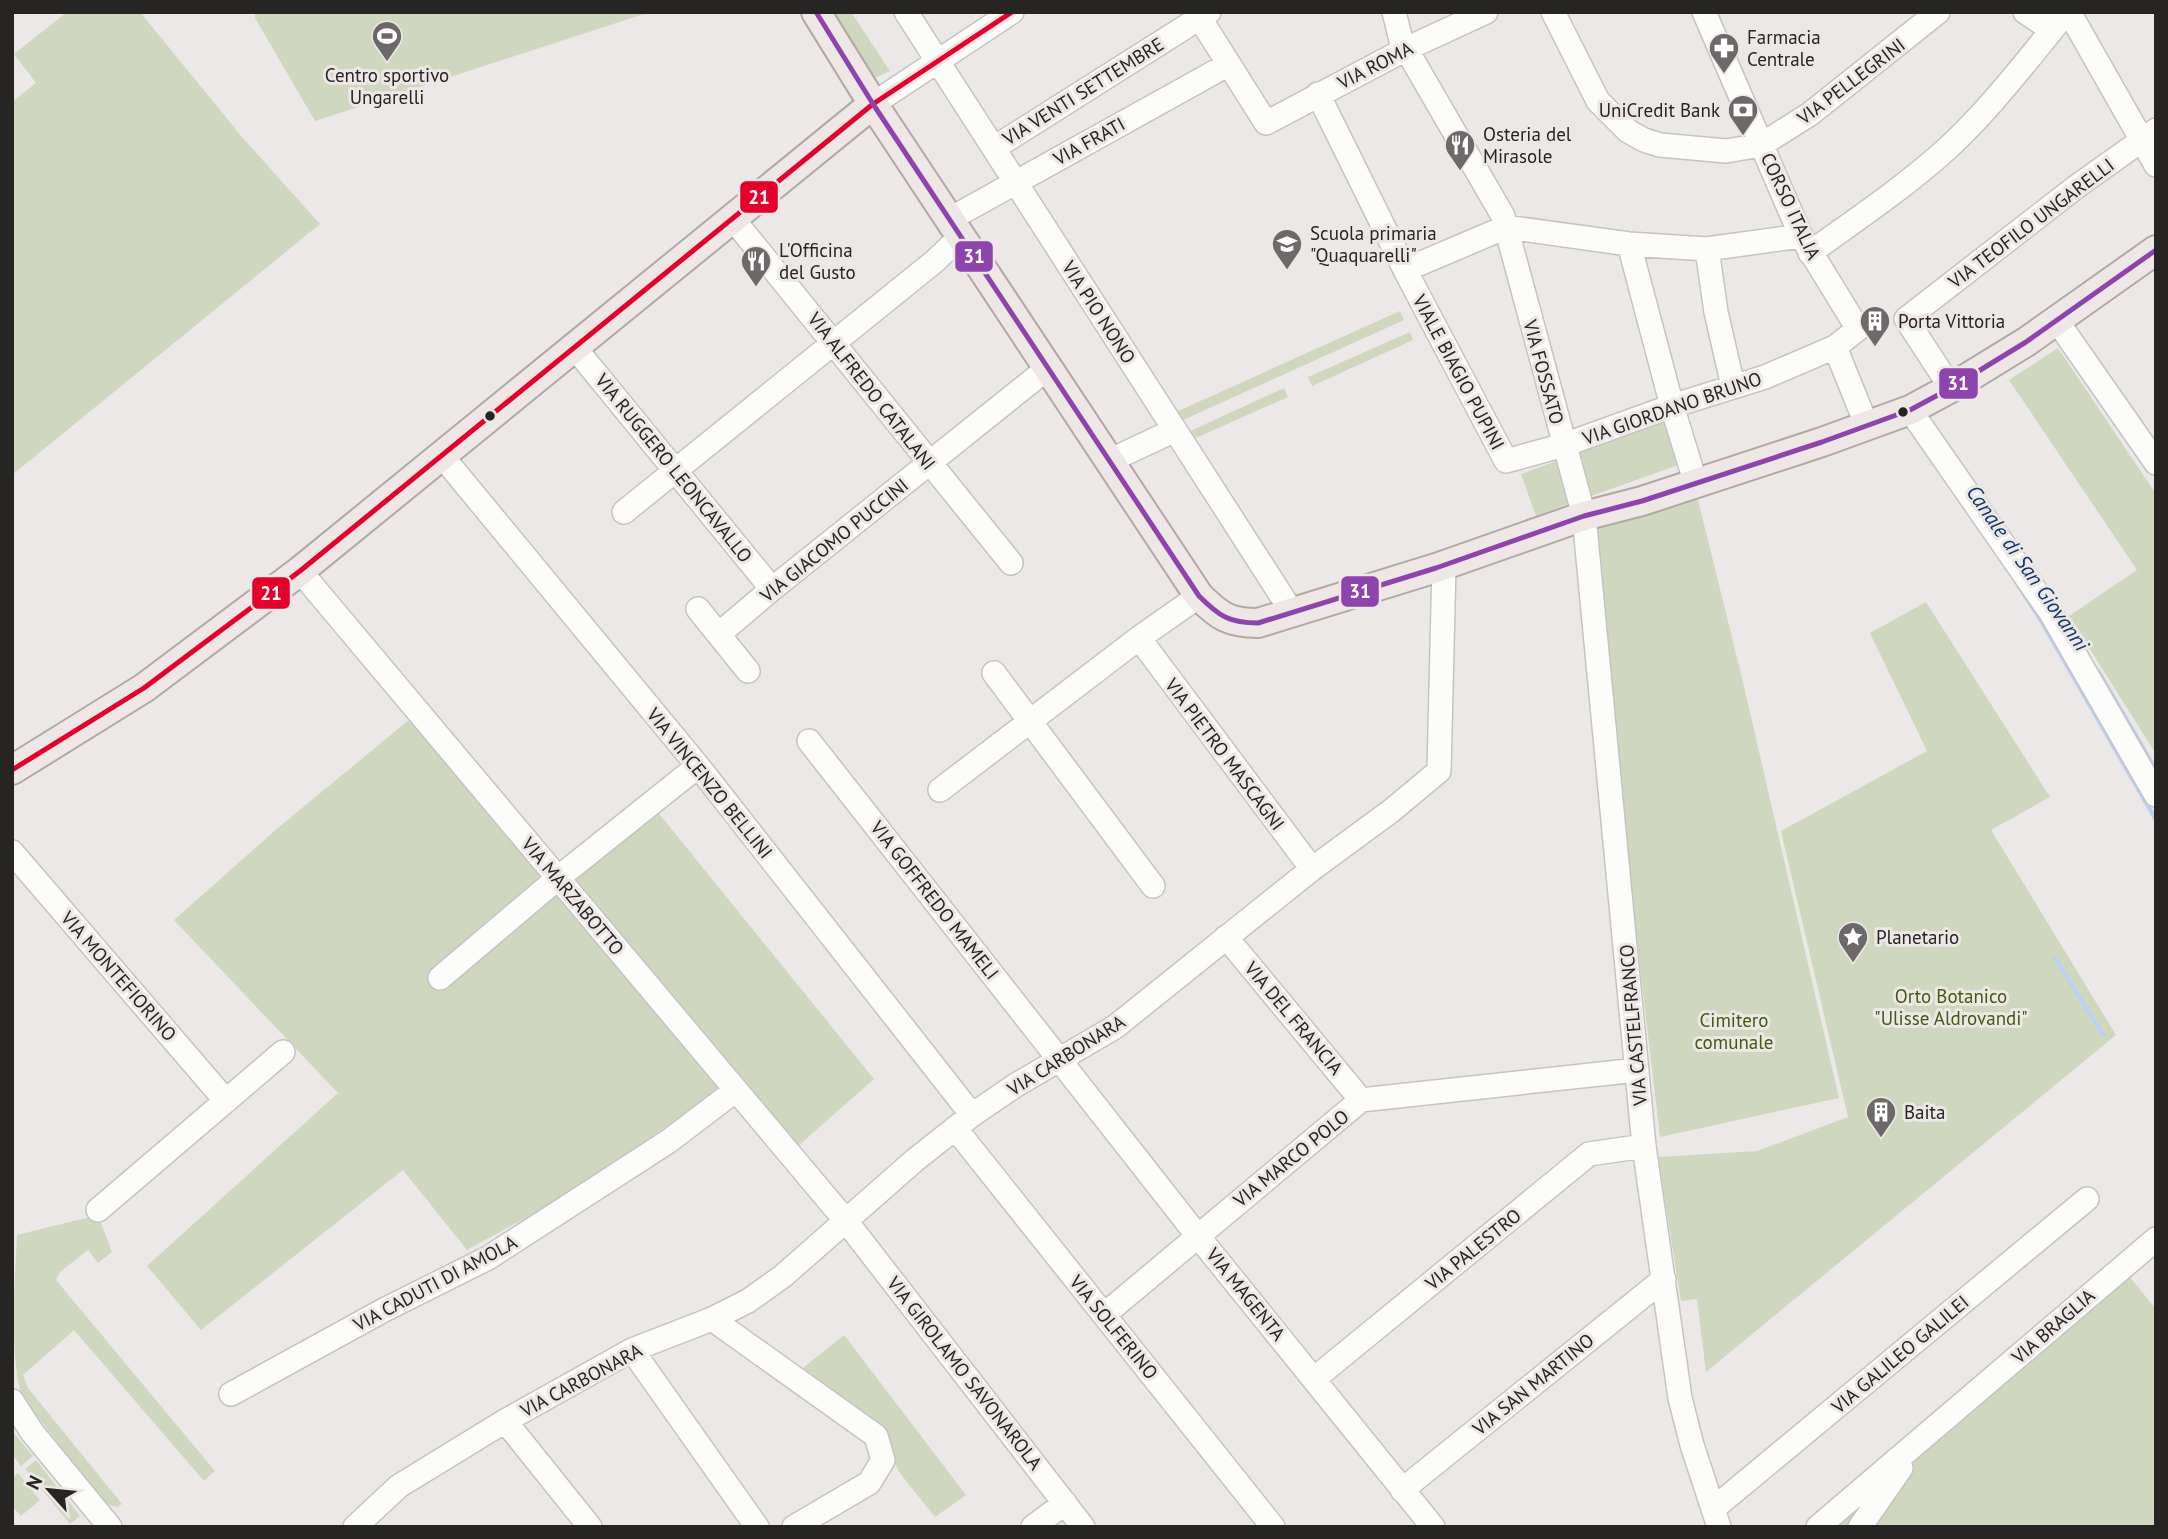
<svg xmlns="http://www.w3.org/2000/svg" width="2168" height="1539" font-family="'PT Sans',sans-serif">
  <rect width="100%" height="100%" fill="#ebe8e7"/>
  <path fill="#cfd8be" d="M67,12H140L242,137L320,224L12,475V102L36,83L14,54Z
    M255,12H650L315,121L255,18Z
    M827,12H851L890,71L871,80Z
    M1400,311L1404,320L1181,421L1176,412Z
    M1410,332L1413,340L1312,386L1308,377Z
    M2058,348L2156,494V754L2069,616L2137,570L2009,380Z
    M1284,388L1288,397L1189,441L1186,433Z
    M1668,419L1684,463L1591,496L1576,453Z
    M1559,460L1573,502L1536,516L1521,474Z
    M1698,500L1743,682L1839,1098L1660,1137L1613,738L1593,520Z
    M1926,602L2050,797L1991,830L2116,1035L1706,1372L1697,1299L1681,1301L1658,1157L1757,1151L1848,1117L1781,831L1927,751L1870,633Z
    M421,710L563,879L652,805L874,1079L788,1155L733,1088L658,1132L583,1186L467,1250L403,1170L201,1330L147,1266L338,1093L174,920L279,827Z
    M98,1215L112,1252L98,1263L88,1250L60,1272L56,1280L215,1471L204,1481L74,1330L23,1375L28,1388L122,1504L117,1507L105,1504L21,1395C9,1343 15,1288 17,1235Z
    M2119,1264L2156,1309V1527H1814Z
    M844,1335L966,1495L935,1517L899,1472L881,1433L803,1368Z
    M12,1431L33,1456L21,1466L12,1454Z
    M36,1460L80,1516L70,1524L25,1469Z
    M18,1473L40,1500L21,1516L12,1506V1478Z"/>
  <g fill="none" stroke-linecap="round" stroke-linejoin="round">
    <path stroke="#bcd1f0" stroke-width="4.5" d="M2018,585L2040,619L2156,820
      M2098,671L2156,770
      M2055,958L2103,1035"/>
    <g stroke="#c6c4c3" stroke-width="26">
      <path id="minor" d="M906,12L1292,612
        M1196,12L1266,123L1406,49L1486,12
        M1394,12L1401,40L1503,216L1584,516L1644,1146L1680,1398L1692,1445L1719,1527
        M1553,12L1598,101L1628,131L1644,140L1660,145L1726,151L1761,145L1810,114L1938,12
        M1704,12L1801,236L1858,329L1835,347L1867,426
        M2025,12L2052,30L2060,20
        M2069,12L2156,165
        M1318,94L1405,270L1506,461L1564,445L1672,406L1765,377L1835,347
        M873,104L1012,12
        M994,148L1209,12
        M733,219L1011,563
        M950,219L1229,64
        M1629,244L1672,406L1696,484
        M1707,249L1716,312L1733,386
        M1810,253C1854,221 1899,191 1940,155C1982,118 2017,73 2052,30
        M1405,270L1506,227L1629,244L1707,249L1801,236
        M2057,321L2156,463
        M575,348L772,589
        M1951,388L1906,319L2076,187L2156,130
        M1910,410L2051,613L2156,795
        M442,456L698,766L972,1115
        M1109,461L1175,430
        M624,512L935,261L961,236
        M300,571L846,1221L1083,1527
        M698,609L748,671
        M719,634L772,589L1048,368
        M1139,638L1312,869
        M994,673L1153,886
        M809,741L1197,1235L1433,1527
        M940,790L1139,638L1199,596
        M12,852L226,1101
        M1226,937L1361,1100
        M440,978L558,878L698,766
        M955,1128L1273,1527
        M98,1210L283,1052
        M1105,1314L1361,1100L1637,1070
        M712,1319L876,1436L883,1460L869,1483L794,1527
        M632,1350L757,1527
        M1314,1379L1589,1154L1644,1146
        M231,1394L384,1310L488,1258L669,1141L736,1090
        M12,1401L32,1432L110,1527
        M505,1421L590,1527
        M1402,1490L1664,1279
        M1713,1509L2087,1199
        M355,1527L399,1486L505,1421L632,1350L712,1319L748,1301L783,1276L915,1160L972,1115L1016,1085L1115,1027L1312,869L1391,811L1439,771L1444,565
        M1033,1527L1065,1503
        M1818,1527L2156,1239
        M1860,1527L1901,1468"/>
    </g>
    <g stroke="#b2a7a4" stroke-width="32">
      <path id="major" d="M816,12L873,104L1199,596C1219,616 1229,623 1258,623L1436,568L1584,516L1642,501L1822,442L1910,410L1951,388L2026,342L2156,250
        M12,770L144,688L300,571L873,104"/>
    </g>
    <use href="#minor" stroke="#fcfcfb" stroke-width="23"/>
    <use href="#major" stroke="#eee7e6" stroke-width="28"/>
    <g stroke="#ede7e5" stroke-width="10">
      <path id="bus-1" d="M12,770L144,688L300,571L873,104L1012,12"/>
    </g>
    <g stroke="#ede7e5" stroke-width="10">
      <path id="bus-2" d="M816,12L873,104L1199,596C1219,616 1229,623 1258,623L1436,568L1584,516L1642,501L1822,442L1910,410L1951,388L2026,342L2156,250"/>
    </g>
    <use href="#bus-1" stroke="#e4002b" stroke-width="5"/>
    <use href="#bus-2" stroke="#8e44ad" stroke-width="5"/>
  </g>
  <defs>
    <g id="stadium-pin" transform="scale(1.575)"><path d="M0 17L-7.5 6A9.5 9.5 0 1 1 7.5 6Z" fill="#6c6968" stroke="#ede7e5"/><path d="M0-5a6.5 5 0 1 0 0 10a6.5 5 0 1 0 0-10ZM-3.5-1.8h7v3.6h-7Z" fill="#fff"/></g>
    <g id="pharmacy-pin" transform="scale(1.575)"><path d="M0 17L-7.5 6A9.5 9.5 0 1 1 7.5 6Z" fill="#6c6968" stroke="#ede7e5"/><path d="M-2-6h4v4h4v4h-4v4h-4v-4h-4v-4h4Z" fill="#fff"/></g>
    <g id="bank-pin" transform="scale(1.575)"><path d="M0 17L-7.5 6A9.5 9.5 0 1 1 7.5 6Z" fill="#6c6968" stroke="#ede7e5"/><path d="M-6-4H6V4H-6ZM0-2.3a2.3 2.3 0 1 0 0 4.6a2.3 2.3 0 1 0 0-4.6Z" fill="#fff"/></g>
    <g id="restaurant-pin" transform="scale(1.575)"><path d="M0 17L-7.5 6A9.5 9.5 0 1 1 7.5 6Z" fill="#6c6968" stroke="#ede7e5"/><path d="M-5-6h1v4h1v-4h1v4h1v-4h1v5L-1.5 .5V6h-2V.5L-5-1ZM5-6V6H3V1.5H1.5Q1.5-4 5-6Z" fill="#fff"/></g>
    <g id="school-pin" transform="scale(1.575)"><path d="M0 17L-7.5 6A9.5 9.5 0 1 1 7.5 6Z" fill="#6c6968" stroke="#ede7e5"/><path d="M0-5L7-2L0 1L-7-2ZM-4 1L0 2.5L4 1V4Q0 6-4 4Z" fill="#fff"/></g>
    <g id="building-pin" transform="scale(1.575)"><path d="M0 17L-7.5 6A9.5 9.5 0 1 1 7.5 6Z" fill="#6c6968" stroke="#ede7e5"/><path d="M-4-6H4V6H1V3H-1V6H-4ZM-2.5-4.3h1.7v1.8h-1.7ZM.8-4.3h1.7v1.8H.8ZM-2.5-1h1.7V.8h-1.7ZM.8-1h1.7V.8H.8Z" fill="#fff"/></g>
    <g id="sight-pin" transform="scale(1.575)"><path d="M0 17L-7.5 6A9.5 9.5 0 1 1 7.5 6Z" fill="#6c6968" stroke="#ede7e5"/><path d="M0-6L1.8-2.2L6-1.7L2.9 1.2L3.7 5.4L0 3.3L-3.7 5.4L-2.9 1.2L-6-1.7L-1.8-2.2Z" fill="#fff"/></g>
  </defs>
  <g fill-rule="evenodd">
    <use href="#stadium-pin" x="387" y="36"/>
    <use href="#pharmacy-pin" x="1724" y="48"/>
    <use href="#bank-pin" x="1743" y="110"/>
    <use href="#restaurant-pin" x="1460" y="145"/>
    <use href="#school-pin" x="1287" y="244"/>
    <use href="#restaurant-pin" x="756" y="261"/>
    <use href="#building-pin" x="1875" y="321"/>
    <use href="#sight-pin" x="1853" y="937"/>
    <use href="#building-pin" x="1881" y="1112"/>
  </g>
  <g fill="#272524" stroke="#ede7e5" stroke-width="2.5">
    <circle cx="1903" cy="412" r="6"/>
    <circle cx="490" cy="416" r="6"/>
  </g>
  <g text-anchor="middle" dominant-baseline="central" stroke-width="6" stroke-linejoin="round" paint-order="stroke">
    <g font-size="19" fill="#272524" stroke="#ede7e5" text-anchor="start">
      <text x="1747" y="37">Farmacia<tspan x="1747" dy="22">Centrale</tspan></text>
      <text x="387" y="75" text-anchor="middle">Centro sportivo<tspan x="387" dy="22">Ungarelli</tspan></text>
      <text x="1720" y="110" text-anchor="end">UniCredit Bank</text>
      <text x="1483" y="134">Osteria del<tspan x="1483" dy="22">Mirasole</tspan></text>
      <text x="1310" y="233">Scuola primaria<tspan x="1310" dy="22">"Quaquarelli"</tspan></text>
      <text x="779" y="250">L'Officina<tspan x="779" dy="22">del Gusto</tspan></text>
      <text x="1898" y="321">Porta Vittoria</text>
      <text x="1876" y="937">Planetario</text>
      <text x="1904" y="1112">Baita</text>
    </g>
    <g font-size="19" fill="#272524" stroke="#ede7e5">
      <text transform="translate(1375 65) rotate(-27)">VIA ROMA</text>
      <text transform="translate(1851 81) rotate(-37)">VIA PELLEGRINI</text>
      <text transform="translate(1083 91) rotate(-32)">VIA VENTI SETTEMBRE</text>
      <text transform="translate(1089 141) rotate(-29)">VIA FRATI</text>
      <text transform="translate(1791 206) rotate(65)">CORSO ITALIA</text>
      <text transform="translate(2031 223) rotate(-37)">VIA TEOFILO UNGARELLI</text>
      <text transform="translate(1099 312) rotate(57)">VIA PIO NONO</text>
      <text transform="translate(1459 372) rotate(62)">VIALE BIAGIO PUPINI</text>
      <text transform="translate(1544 372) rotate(75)">VIA FOSSATO</text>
      <text transform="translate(872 391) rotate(52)">VIA ALFREDO CATALANI</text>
      <text transform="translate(1672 408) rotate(-19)">VIA GIORDANO BRUNO</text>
      <text transform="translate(674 468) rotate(51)">VIA RUGGERO LEONCAVALLO</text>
      <text transform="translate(834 540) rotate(-39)">VIA GIACOMO PUCCINI</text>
      <text transform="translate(1225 754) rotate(53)">VIA PIETRO MASCAGNI</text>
      <text transform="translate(710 783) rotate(51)">VIA VINCENZO BELLINI</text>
      <text transform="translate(573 896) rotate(50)">VIA MARZABOTTO</text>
      <text transform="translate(935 900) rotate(52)">VIA GOFFREDO MAMELI</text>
      <text transform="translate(119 976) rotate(49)">VIA MONTEFIORINO</text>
      <text transform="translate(1294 1018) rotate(50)">VIA DEL FRANCIA</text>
      <text transform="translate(1633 1025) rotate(-95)">VIA CASTELFRANCO</text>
      <text transform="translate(1066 1055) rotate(-32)">VIA CARBONARA</text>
      <text transform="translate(1291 1158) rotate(-39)">VIA MARCO POLO</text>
      <text transform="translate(1473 1249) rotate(-39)">VIA PALESTRO</text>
      <text transform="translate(435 1283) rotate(-28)">VIA CADUTI DI AMOLA</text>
      <text transform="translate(1246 1294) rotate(51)">VIA MAGENTA</text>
      <text transform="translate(2053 1326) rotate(-41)">VIA BRAGLIA</text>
      <text transform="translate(1114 1327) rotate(51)">VIA SOLFERINO</text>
      <text transform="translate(1900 1354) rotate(-40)">VIA GALILEO GALILEI</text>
      <text transform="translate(965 1373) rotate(52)">VIA GIROLAMO SAVONAROLA</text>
      <text transform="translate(581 1380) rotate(-28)">VIA CARBONARA</text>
      <text transform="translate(1533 1384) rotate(-39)">VIA SAN MARTINO</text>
    </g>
    <g font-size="19" fill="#435b10" stroke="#ede7e5">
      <text x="1951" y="996">Orto Botanico<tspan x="1951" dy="22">"Ulisse Aldrovandi"</tspan></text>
      <text x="1734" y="1020">Cimitero<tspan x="1734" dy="22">comunale</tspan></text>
    </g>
    <g font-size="21" font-style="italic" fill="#0f376c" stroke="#ede7e5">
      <text transform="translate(2028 568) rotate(55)">Canale di San Giovanni</text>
    </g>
  </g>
  <g stroke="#ede7e5" stroke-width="2.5">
    <rect x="739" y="180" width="40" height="34" rx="7" fill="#e4002b"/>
    <rect x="954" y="240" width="40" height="33" rx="7" fill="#8e44ad"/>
    <rect x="1938" y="367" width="41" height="33" rx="7" fill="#8e44ad"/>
    <rect x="1340" y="575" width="40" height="33" rx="7" fill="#8e44ad"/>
    <rect x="251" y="576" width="40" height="34" rx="7" fill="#e4002b"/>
  </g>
  <g font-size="19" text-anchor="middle" font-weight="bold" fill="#fff">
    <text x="759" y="204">21</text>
    <text x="974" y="263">31</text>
    <text x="1958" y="390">31</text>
    <text x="1360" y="598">31</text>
    <text x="271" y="600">21</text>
  </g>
  <rect width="2168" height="1539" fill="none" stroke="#272524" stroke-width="28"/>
  <g transform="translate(49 1490) rotate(297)" stroke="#ede7e5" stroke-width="5" paint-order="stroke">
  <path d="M0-5L12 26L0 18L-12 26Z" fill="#272524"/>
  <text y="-10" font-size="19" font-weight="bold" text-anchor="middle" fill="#272524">N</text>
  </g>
</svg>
